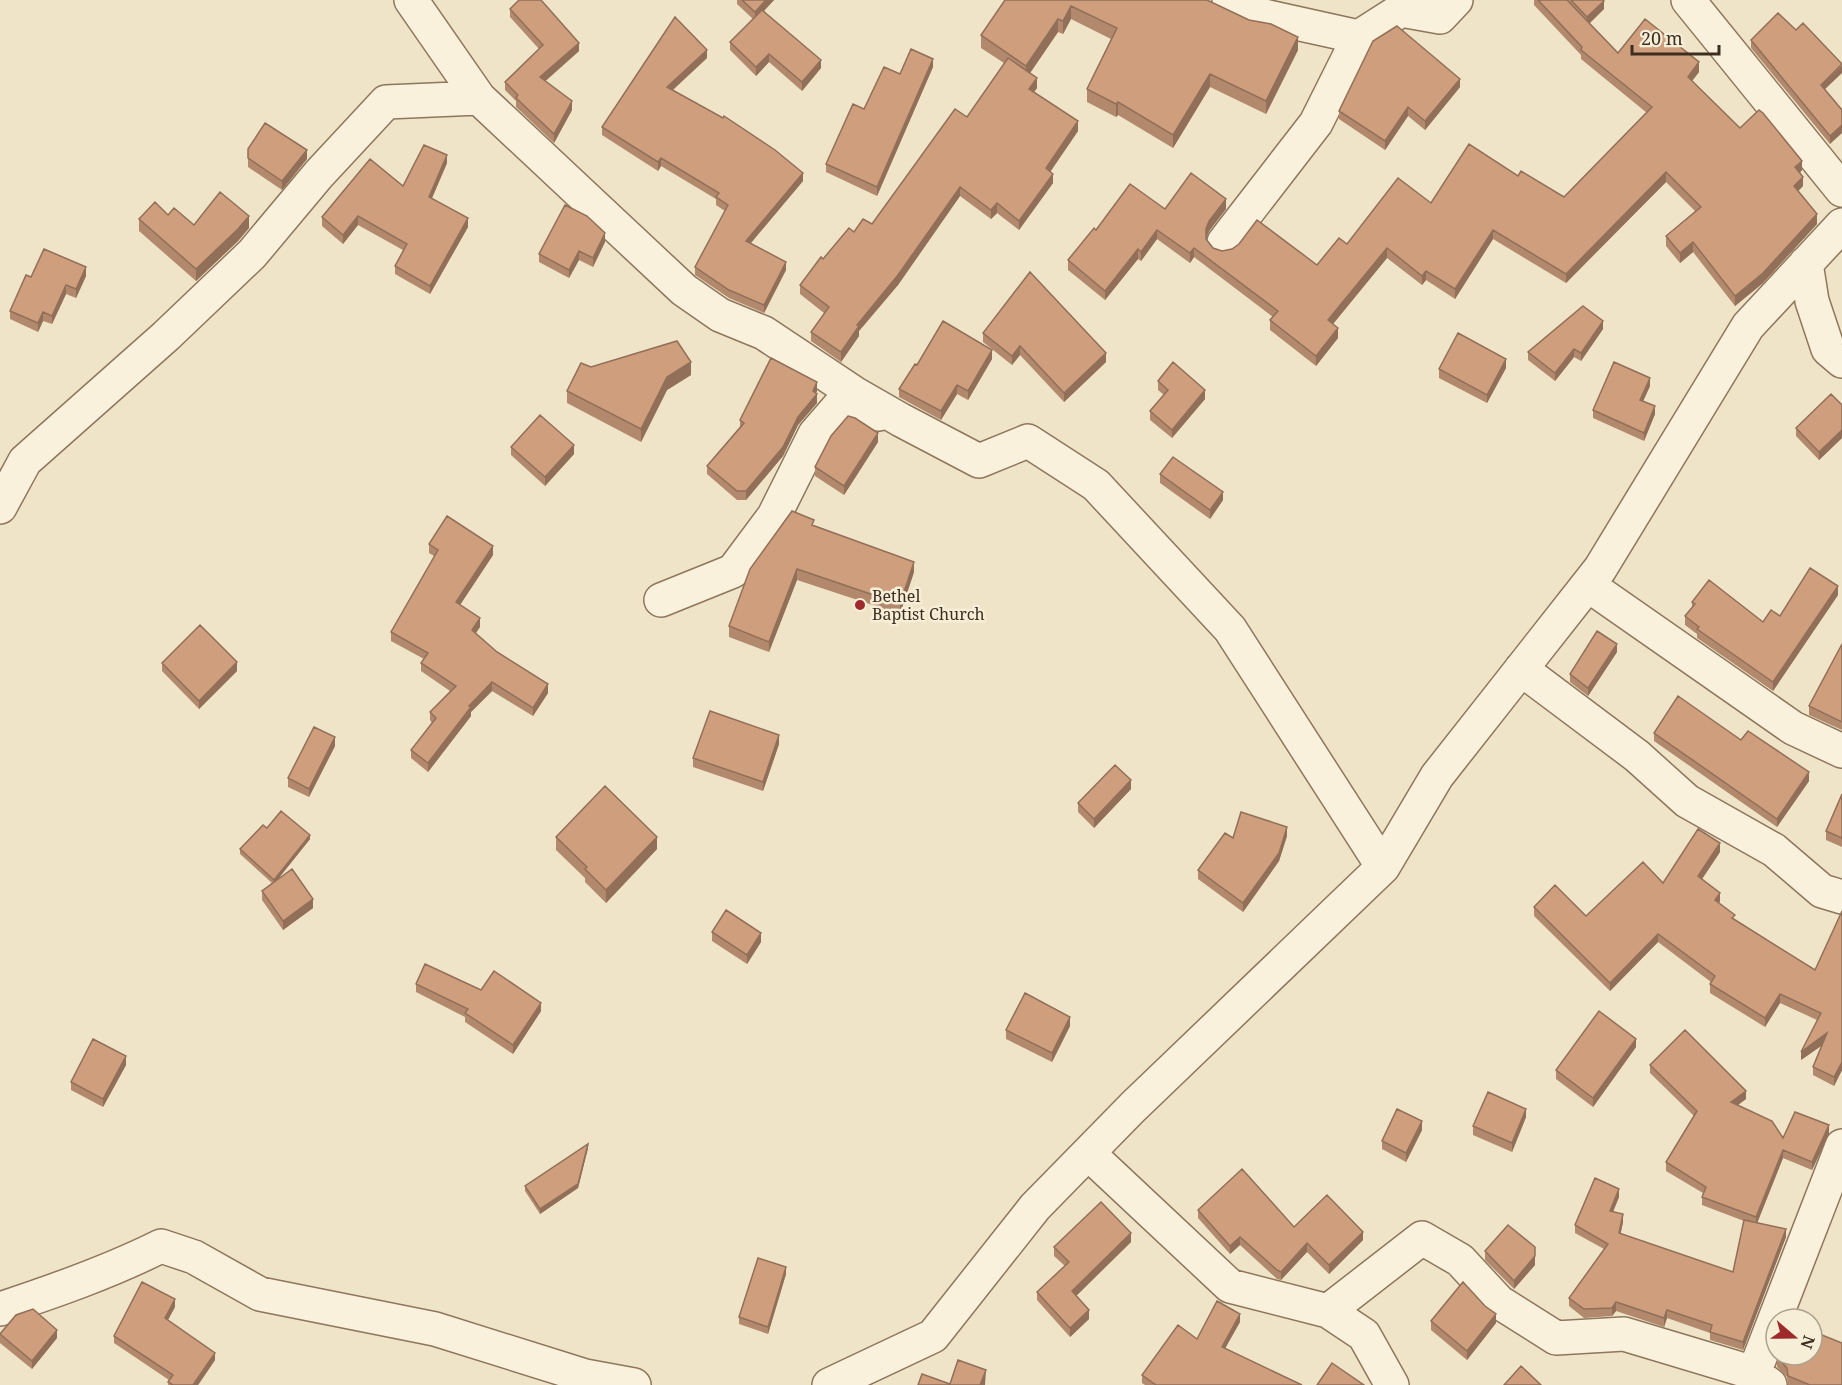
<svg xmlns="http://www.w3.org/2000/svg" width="1842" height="1385" font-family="'Noto Serif',serif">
  <rect width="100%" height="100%" fill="#f0e4c8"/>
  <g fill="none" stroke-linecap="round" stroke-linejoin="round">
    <g stroke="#8d765c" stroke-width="36">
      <path id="minor" d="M411,0L479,98
        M1229,0L1255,14L1359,37
        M1688,0L1842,190
        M1224,242L1316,123L1359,37L1401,10L1440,17L1456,0
        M1806,263L1812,301L1828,349L1842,361
        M0,507L25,461L166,336L252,254L319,174L386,102L479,98L684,290L720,315L764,333L854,393L901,420L979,461L1028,441L1096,485L1230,629L1383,867
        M1588,585L1793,728L1842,751
        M661,600L733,571L774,516L815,434L841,404L879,414
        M1521,669L1637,756L1687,801L1774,850L1822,891L1842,897
        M1088,1153L1230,1286L1328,1311L1422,1238L1460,1260L1499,1302L1556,1338L1624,1334L1754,1373L1770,1385
        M0,1309C55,1291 109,1272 161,1246L194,1257L260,1294L435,1329L585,1376L634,1385
        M1328,1311L1364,1335L1392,1385
        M1754,1373L1842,1146
        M829,1385L933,1336L1035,1207L1133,1107L1383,867L1437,776L1600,569L1748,326L1842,225"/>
    </g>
    <use href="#minor" stroke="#faf1dc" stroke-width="33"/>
  </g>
  <path fill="#b2896c" d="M737,0H774L764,11L821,68L802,91L769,62L756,76L730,50V42L753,19L737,4Z
    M1005,0H1207L1298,50L1266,114L1210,87L1173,148L1118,115L1116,117L1087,102V89L1111,39L1071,19L1063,34L1058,32L1030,73L1037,88L1034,92L1078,131L1050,172L1053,183L1019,230L997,213L991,219L960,196L898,285L859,331V336L841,362L811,341V332L824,313L800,294V285L823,259L854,232L872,224L967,117L1004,63L981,48V35Z
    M1534,0H1603L1604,9L1589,23L1618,53L1699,72L1692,81L1740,128L1802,170L1800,173L1803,186L1798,191L1817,224L1763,283L1735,306L1693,252L1680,263L1666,246V236L1695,211L1666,182L1566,283L1493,239L1455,299L1426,280L1422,285L1387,258L1333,324L1338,338L1316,366L1270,330V320L1273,317L1194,257L1190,263L1157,239L1141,261L1138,259L1105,300L1068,270V260L1096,230L1165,209H1226L1209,231L1206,237V239L1213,248L1222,251L1317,265L1347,244L1431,203L1518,176L1564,197L1647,113L1581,59V55L1534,5Z
    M510,9L579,51L545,81L572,110L554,143L516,107V101L505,90V82L539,49L510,17Z
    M1751,40L1842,110L1830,144L1751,48Z
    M707,58L673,90L803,181L750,243L786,270L764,313L729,298L695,275V267L725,211L716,205V199L661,166L658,171L602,135V127Z
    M933,67L877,196L826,172V164L864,109L900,74Z
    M1460,87L1425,130L1408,116L1385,150L1339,119V111Z
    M248,149L307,159L282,190L248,167Z
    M447,163L432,198L468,227L430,294L395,274V266L403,250L358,225L343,244L322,226V217L403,186Z
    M139,219L194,225L249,228L238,241L196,281L139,231Z
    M605,242L593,267L579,260L569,278L539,262V254Z
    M86,276L76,298L66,294L52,324L43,321L38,332L10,319V311L31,277Z
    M1603,329L1581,361L1574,357L1555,381L1528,360V352Z
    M983,333L1106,362L1064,402L1020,355L1012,365L983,342Z
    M992,359L968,400L957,394L941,420L899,397V389L917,365Z
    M591,367L691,375L667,390L641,442L567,403V391Z
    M1506,368L1487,403L1439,378V369Z
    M1158,381L1205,399L1172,438L1150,420V411L1164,395L1158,390Z
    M1650,386L1643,401L1655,414L1644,441L1593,418V410Z
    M817,391L816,393L817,403L798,425L783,456L746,500H737L707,474V466L740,427V420Z
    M1842,405V438L1819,460L1796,436V428Z
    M878,442L844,495L815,476V467Z
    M511,447L574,454L545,486L511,455Z
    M1160,474L1223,500L1210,519L1160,483Z
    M814,526L914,572L900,614L797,580L769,652L729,637V626Z
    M429,544L493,555L460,605L480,627L475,633L497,652L548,693L533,716L492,691L471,712V716L428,772L411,758V750L432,723L430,720V712L450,691L421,671V663L424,659L391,641V632L434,556L429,553Z
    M1838,595L1773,691L1697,638V634L1685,625V616L1692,608V602L1763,622Z
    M1842,644V730L1809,715V706Z
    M1617,652L1588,696L1570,682V674Z
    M162,663L237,671L199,709L162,671Z
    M1654,733L1741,740L1809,781L1777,827L1654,741Z
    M779,744L763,791L693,767V758Z
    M335,746L309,797L288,787V778Z
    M1131,789L1094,828L1078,812V803Z
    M1842,794V847L1826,840V831Z
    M267,828L310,839L278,879L313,908L283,930L262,900V891L272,883L240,854V849Z
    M1287,836L1279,861L1243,912L1198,879V870L1233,838Z
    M556,837L657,849L606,903L585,882V878L556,850Z
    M1720,852L1702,879L1720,901L1719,903L1735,920L1815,970L1842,911V1070L1834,1086L1813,1075V1067L1822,1045L1801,1060L1817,1020L1780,1003L1765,1027L1710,993V984L1711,982L1658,942L1610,991L1534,916V907L1586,916L1663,883Z
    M712,932L761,942L747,964L712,941Z
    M416,984L481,990L541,1011L513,1054L465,1022V1017L416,992Z
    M1070,1026L1052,1062L1006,1039V1030Z
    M1636,1047L1593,1107L1556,1079V1070Z
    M126,1065L103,1107L71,1090V1082Z
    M1650,1065L1746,1099L1738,1105L1783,1138L1829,1134L1812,1170L1783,1158L1757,1223L1786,1237L1743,1350L1710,1340V1333L1667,1318L1664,1327L1616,1311L1612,1316L1584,1318L1569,1306V1298L1604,1249L1575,1233V1225L1619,1197L1613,1212L1623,1222L1620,1234L1733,1272L1744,1221L1702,1205V1197L1703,1193L1666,1171V1162L1694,1116L1650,1073Z
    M1526,1117L1512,1152L1473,1135V1126Z
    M1422,1130L1406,1162L1382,1149V1141Z
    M588,1148L578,1188L540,1214L525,1191V1186Z
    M1198,1210L1294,1227L1363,1240L1329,1274L1307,1252L1281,1280L1277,1279L1240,1245L1230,1254L1198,1218Z
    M1131,1242L1076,1296L1089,1319L1070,1337L1037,1300V1292L1065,1266L1054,1256V1247Z
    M1485,1251L1535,1265L1514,1289L1485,1260Z
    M786,1274L768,1334L739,1324V1317Z
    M175,1307L168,1320L215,1360L198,1385H168L169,1380L114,1343V1336Z
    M1431,1321L1496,1323L1467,1360L1431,1330Z
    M1240,1322L1225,1348L1302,1385H1145L1142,1383V1375L1197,1339Z
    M0,1334L57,1338L32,1369L0,1343Z
    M1777,1357L1842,1385H1788L1787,1377L1777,1367Z"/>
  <path fill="#916f58" d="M766,0H774L755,20V12Z
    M1604,1V9L1587,26V17Z
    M1071,6V19L1063,34V21Z
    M1058,19V32L1026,79V66Z
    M1298,37V50L1266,114V101Z
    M579,43V51L540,86V77Z
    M707,50V58L667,95V87Z
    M769,54V62L756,76V67Z
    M933,59V67L877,196V187Z
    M821,60V68L802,91V82Z
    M1699,62V72L1688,86V77Z
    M1842,65V73L1821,93V85Z
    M1210,74V87L1173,148V135Z
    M1037,78V88L1029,99V89Z
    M1460,79V87L1425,130V121Z
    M572,101V110L554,143V134Z
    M1118,102V115L1116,117V104Z
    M1408,107V116L1385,150V141Z
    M1078,121V131L1046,178V168Z
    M1842,125V133L1830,144V136Z
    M307,150V159L282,190V181Z
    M447,155V163L429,205V197Z
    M661,158V166L658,171V162Z
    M1802,161V170L1795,177V167Z
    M1666,172V182L1566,283V274Z
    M803,173V181L746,249V241Z
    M1053,174V183L1019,230V221Z
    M1803,177V186L1794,195V186Z
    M960,187V196L898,285L859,331V336L841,362V352L857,325Z
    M1226,199V209L1209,231L1206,239V229L1209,221Z
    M997,203V213L991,219V210Z
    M1817,214V224L1763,283L1735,306V296Z
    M249,216V228L238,241L196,281V269Z
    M358,216V225L343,244V235Z
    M468,218V227L430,294V286Z
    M1157,230V239L1141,261V252Z
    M1493,230V239L1455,299V289Z
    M605,233V242L593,267V258Z
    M1693,242V252L1680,263V253Z
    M1194,248V257L1190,263V253Z
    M1387,248V258L1328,330V320Z
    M1138,249V259L1105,300V291Z
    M579,251V260L569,278V270Z
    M786,262V270L764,313V305Z
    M86,267V276L76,298V289Z
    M1426,271V280L1422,285V276Z
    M66,285V294L52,324V316Z
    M43,312V321L38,332V323Z
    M1603,321V329L1581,361V353Z
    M1338,328V338L1316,366V356Z
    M1020,346V355L1012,365V356Z
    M1574,349V357L1555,381V373Z
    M992,350V359L968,400V391Z
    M1106,353V362L1064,402V393Z
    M1506,359V368L1487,403V395Z
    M691,362V375L667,390L641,442V429L667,377Z
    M1650,378V386L1640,408V400Z
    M817,382V391L813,399L817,394V403L798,425L783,456L746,500V491L798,417Z
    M957,385V394L941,420V411Z
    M1205,390V399L1172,438V430Z
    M1655,406V414L1644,441V433Z
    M1842,430V438L1819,460V452Z
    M878,433V442L844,495V486Z
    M574,445V454L545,486V477Z
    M1223,492V500L1210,519V510Z
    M493,546V555L456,611V602Z
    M914,562V572L900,614V604Z
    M797,569V580L769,652V642Z
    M1838,586V595L1773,691V682Z
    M480,618V627L472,639V630Z
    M1617,644V652L1588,696V688Z
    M237,662V671L199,709V701Z
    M492,682V691L471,712V716L428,772V763L469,706Z
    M548,684V693L533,716V708Z
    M779,735V744L763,791V782Z
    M335,737V746L309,797V789Z
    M1809,772V781L1777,827V819Z
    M1131,780V789L1094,828V819Z
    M1287,827V836L1279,861L1243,912V903Z
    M310,835V839L274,884V880Z
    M657,837V849L606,903V890Z
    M1720,843V852L1698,885V876Z
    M1720,893V901L1715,909V900Z
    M313,899V908L283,930V921Z
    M761,933V942L747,964V955Z
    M1658,934V942L1610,991V983Z
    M1780,994V1003L1765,1027V1018Z
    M541,1003V1011L513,1054V1045Z
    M1070,1017V1026L1052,1062V1053Z
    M1827,1033V1042L1801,1060V1052Z
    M1636,1039V1047L1593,1107V1098Z
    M126,1056V1065L103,1107V1099Z
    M1842,1062V1070L1834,1086V1077Z
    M1746,1091V1099L1731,1110V1102Z
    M1526,1109V1117L1512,1152V1143Z
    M1422,1121V1130L1406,1162V1153Z
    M1829,1125V1134L1812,1170V1162Z
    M588,1144V1148L578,1188L540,1214V1209Z
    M1783,1150V1158L1756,1226V1217Z
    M1619,1189V1197L1610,1219V1211Z
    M1623,1214V1222L1619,1242V1233Z
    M1786,1229V1237L1743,1350V1342Z
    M1363,1232V1240L1329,1274V1265Z
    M1131,1233V1242L1072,1300V1291Z
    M1240,1237V1245L1230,1254V1246Z
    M1307,1243V1252L1281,1280V1272Z
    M1535,1256V1265L1514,1289V1281Z
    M786,1267V1274L768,1334V1327Z
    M175,1299V1307L165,1325V1318Z
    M1616,1302V1311L1612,1316V1308Z
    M1089,1310V1319L1070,1337V1328Z
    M1667,1310V1318L1664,1327V1318Z
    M1240,1314V1322L1222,1354V1347Z
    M1496,1314V1323L1467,1360V1351Z
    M57,1330V1338L32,1369V1361Z
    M215,1353V1360L198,1385H193Z
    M986,1370L985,1385H980Z"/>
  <path fill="#cf9f7d" stroke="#916f58" stroke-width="1.5" d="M519,0H541L579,43L540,77L572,101L554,134L516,98L518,95L505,82L543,45L510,9Z
    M742,0H766L755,12Z
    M1005,0H1207L1249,20L1271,24L1298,37L1266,101L1210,74L1173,135L1118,102L1116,104L1087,89L1117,28L1071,6L1063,21L1058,19L1026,66L981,35Z
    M1538,0H1567L1618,53L1645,19L1699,62L1688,77L1740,128L1759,110L1763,113L1802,161L1795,167L1803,177L1794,186L1817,214L1763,273L1735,296L1693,242L1680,253L1666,236L1701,207L1666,172L1566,274L1493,230L1455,289L1426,271L1422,276L1387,248L1328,320L1338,328L1316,356L1270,320L1278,311L1194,248L1190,253L1157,230L1141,252L1138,249L1105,291L1068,260L1094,228L1096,230L1130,184L1165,209L1191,173L1226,199L1209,221L1206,229V239L1213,248L1222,251L1232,249L1239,244L1257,220L1317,265L1339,238L1347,244L1398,178L1431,203L1469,144L1518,176L1521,171L1564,197L1652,107L1581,50L1582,47Z
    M1571,0H1603L1604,1L1587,17Z
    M762,10L821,60L802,82L769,54L756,67L730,42Z
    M1778,13L1796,30L1803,23L1842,64L1821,85L1842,110V125L1830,136L1751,40Z
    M675,17L707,50L667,87L723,118L724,116L775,150L803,173L746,241L786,262L764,305L729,290L695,267L728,205L716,197L719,193L661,158L658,162L602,127Z
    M1397,26L1460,79L1425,121L1408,107L1385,141L1339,111L1373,41Z
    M911,49L933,59L877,187L826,164L853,104L864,109L884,67L900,74Z
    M1008,58L1037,78L1029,89L1078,121L1046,168L1053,174L1019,221L997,203L991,210L960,187L898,275L857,325L859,326L841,352L811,332L829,307L800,285L821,257L823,259L849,228L854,232L863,219L872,224L955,109L967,117Z
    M265,123L307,150L282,181L248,158V149Z
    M424,145L447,155L429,197L468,218L430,286L395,266L407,244L358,216L343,235L322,217L370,159L403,186Z
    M220,192L249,216L238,229L196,269L139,219L155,202L168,215L174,208L194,225Z
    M565,205L587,216L605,233L593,258L579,251L569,270L539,254Z
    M44,249L86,267L76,289L66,285L52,316L43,312L38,323L10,311L26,275L31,277Z
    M1030,272L1106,353L1064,393L1020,346L1012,356L983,333Z
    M1583,306L1603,321L1581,353L1574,349L1555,373L1528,352Z
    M943,321L992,350L968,391L957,385L941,411L899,389L915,364L917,365Z
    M1458,333L1506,359L1487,395L1439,369Z
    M677,341L691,362L667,377L641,429L567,391L581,363L591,367Z
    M771,358L817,382L813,391L817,394L798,417L783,447L746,491H737L707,466L744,423L740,420Z
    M1173,362L1205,390L1172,430L1150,411L1168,390L1158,381Z
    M1614,362L1650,378L1640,400L1655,406L1644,433L1593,410Z
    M1831,394L1842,405V430L1819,452L1796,428Z
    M540,415L574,445L545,477L511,447Z
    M848,416L855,418L878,433L844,486L815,467L831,436Z
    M1173,457L1223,492L1210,510L1160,474Z
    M792,511L814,520L812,525L914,562L900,604L797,569L769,642L729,626L750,569Z
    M447,516L493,546L456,602L480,618L472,630L497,652L548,684L533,708L492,682L469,706L471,707L428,763L411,750L436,718L430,712L456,686L421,663L428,653L391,632L438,550L429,544Z
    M1810,568L1838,586L1773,682L1697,629L1699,627L1685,616L1695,604L1692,602L1709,580L1763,622L1771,610L1780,616Z
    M200,625L237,662L199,701L162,663Z
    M1597,631L1617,644L1588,688L1570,674Z
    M1842,644V722L1809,706Z
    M1678,696L1741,740L1748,731L1809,772L1777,819L1654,733Z
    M710,711L779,735L763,782L693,758Z
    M314,727L335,737L309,789L288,778Z
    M1115,765L1131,780L1094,819L1078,803Z
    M605,786L657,837L606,890L585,869L587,867L556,837Z
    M1842,794V838L1826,831Z
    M281,811L310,835L274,880L240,849L263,825L267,828Z
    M1241,812L1287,827L1279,853L1243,903L1198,870L1225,833L1233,838Z
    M1698,829L1720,843L1698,876L1720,893L1715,900L1735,915L1732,918L1815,970L1842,911V1062L1834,1077L1813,1067L1827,1033L1801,1052L1821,1013L1780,994L1765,1018L1710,984L1715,976L1658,934L1610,983L1534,907L1555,885L1586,916L1643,862L1663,883Z
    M292,869L313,899L283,921L262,891Z
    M726,910L761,933L747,955L712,932Z
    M425,964L481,990L494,971L541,1003L513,1045L465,1013L468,1009L416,984Z
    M1025,993L1070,1017L1052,1053L1006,1030Z
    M1599,1011L1636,1039L1593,1098L1556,1070Z
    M1685,1030L1746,1091L1731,1102L1772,1121L1783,1138L1795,1112L1829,1125L1812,1162L1783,1150L1756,1217L1702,1197L1706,1187L1666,1162L1697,1111L1650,1065Z
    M93,1039L126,1056L103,1099L71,1082Z
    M1488,1092L1526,1109L1512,1143L1473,1126Z
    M1397,1109L1422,1121L1406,1153L1382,1141Z
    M588,1144L578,1184L540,1209L525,1186Z
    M1242,1169L1294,1227L1327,1195L1363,1232L1329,1265L1307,1243L1281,1272L1277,1270L1240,1237L1230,1246L1198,1210Z
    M1595,1178L1619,1189L1610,1211L1623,1214L1619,1233L1733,1272L1744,1220L1786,1229L1743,1342L1710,1332L1712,1325L1667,1310L1664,1318L1616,1302L1612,1308L1584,1309L1569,1298L1608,1244L1575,1225Z
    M1101,1202L1131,1233L1072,1291L1089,1310L1070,1328L1037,1292L1069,1262L1054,1247Z
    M1508,1225L1535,1247V1256L1514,1281L1485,1251Z
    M758,1258L786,1267L768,1327L739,1317Z
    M142,1282L175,1299L165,1318L215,1353L193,1385H173L168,1382L173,1375L114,1336Z
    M1463,1282L1485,1306L1496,1314L1467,1351L1431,1321Z
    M1217,1301L1240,1314L1222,1347L1302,1385H1156L1142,1375L1178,1325L1197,1339Z
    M33,1309L57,1330L32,1361L0,1334L16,1315Z
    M1812,1331L1842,1343V1385H1810L1788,1376L1787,1368L1777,1357V1355H1812Z
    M958,1360L986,1370L980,1385H918L922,1374L950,1384Z
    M1332,1363L1364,1385H1317Z
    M1521,1366L1541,1385H1504Z"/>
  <circle fill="#9e2a2b" stroke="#f7eed8" stroke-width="2" cx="860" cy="605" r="6"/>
  <g text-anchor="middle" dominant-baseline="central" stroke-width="5" stroke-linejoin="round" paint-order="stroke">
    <g font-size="16" fill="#3d2e20" stroke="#f7eed8" text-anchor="start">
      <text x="872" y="596">Bethel<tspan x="872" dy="18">Baptist Church</tspan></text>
    </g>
  </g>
  <g transform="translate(1794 1337) rotate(110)"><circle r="28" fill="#f7eed8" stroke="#ada18e" stroke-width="1.5"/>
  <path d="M0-4.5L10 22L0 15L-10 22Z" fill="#9e2a2b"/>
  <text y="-9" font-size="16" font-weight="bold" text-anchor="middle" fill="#3d2e20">N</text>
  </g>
  <path d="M1632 45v9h87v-9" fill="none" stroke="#3d2e20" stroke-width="3"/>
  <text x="1641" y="45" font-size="18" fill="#3d2e20" stroke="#f7eed8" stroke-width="4.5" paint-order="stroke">20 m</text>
</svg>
